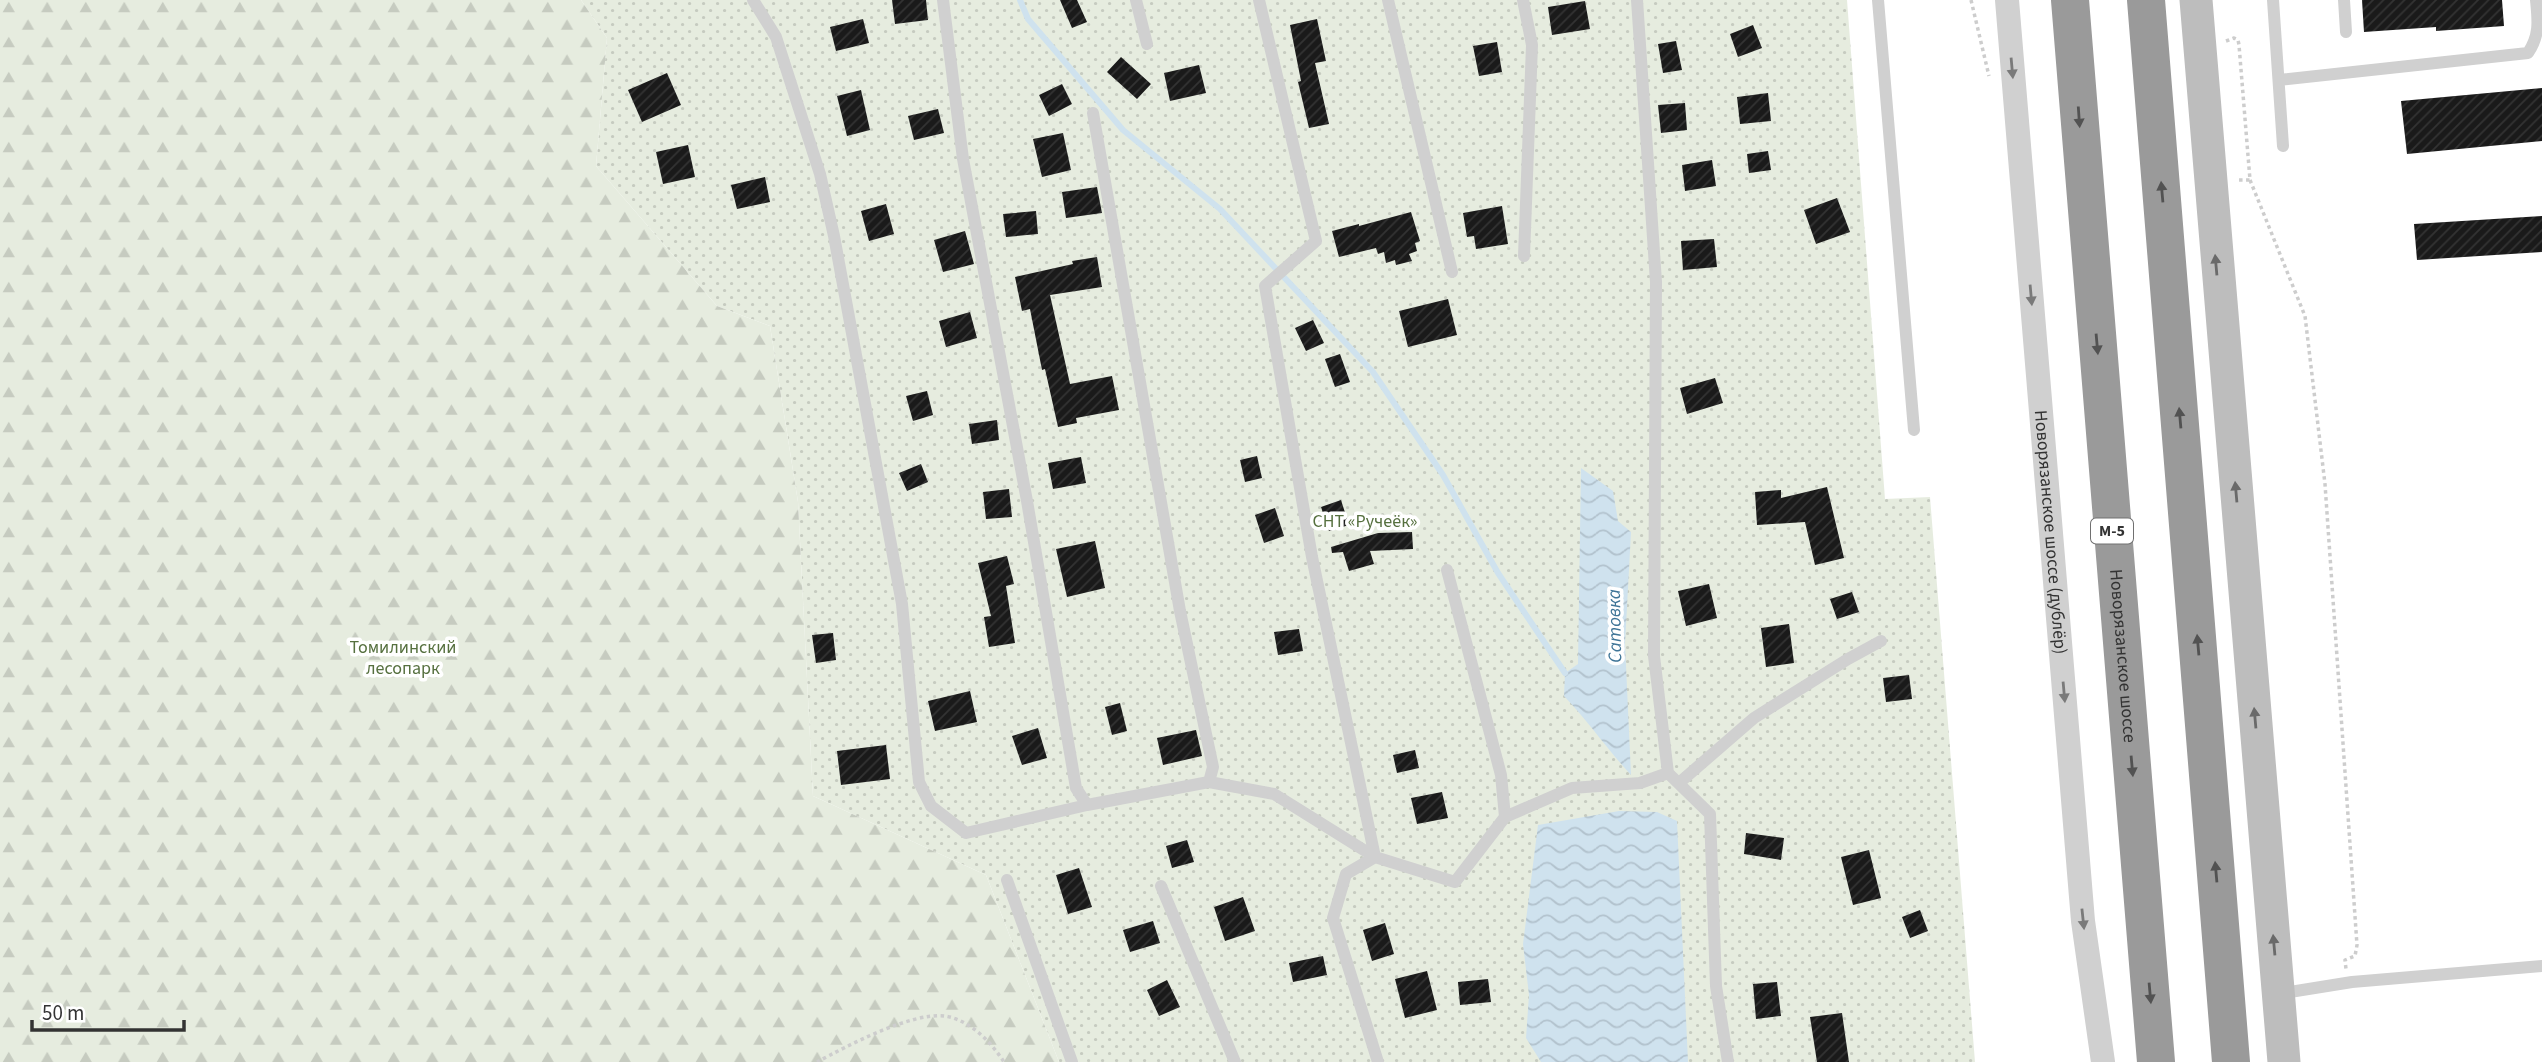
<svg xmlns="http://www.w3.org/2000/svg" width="2542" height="1062" font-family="'Source Sans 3',sans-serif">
  <defs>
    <pattern id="grass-dots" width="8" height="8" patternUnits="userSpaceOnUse" patternTransform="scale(1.75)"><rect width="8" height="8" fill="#e6ecdf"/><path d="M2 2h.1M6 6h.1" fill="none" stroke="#c6cbc0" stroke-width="1.8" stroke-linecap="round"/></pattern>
    <pattern id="forest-firs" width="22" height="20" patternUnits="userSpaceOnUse" patternTransform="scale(1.75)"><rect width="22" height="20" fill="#e6ecdf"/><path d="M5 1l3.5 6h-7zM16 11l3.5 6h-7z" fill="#c6cbc0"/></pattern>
    <pattern id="water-waves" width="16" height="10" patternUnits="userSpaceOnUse" patternTransform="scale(1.75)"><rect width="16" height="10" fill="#cfe2ee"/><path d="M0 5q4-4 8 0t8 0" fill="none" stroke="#b2c2cd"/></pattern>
    <pattern id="building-hatch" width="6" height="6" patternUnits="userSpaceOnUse" patternTransform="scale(1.75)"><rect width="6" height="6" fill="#1a1a1a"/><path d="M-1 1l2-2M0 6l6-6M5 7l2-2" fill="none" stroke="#333"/></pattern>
  </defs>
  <rect width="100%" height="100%" fill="#fff"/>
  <path fill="url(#grass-dots)" d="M581,0H1847L1885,499L1930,497L1975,1062H1059L986,875L813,796L798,502L770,326L717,306L596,166L607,38Z"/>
  <path fill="url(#forest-firs)" d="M0,0H581L607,38L596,166L717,306L770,326L798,502L813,796L986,875L1059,1062H0Z"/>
  <path fill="url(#water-waves)" d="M1581,468L1613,491L1618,521L1631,532L1625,644L1631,775C1607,749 1588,721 1564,696L1565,673L1578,664Z
    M1619,811L1657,812L1677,821L1688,1062H1541L1526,1038L1529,995L1523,944L1538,825Z"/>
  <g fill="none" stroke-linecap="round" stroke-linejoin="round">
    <path stroke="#cfe2ee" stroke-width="6" d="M1020,0L1028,19L1123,130L1220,209L1373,372L1443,475L1498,573L1565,673"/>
  </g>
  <path fill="url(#building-hatch)" d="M892,0H926L928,20L895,24Z
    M1060,0H1077L1087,22L1072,28Z
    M2362,0H2502L2504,26L2436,31V27L2364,32Z
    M1585,1L1590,29L1552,35L1548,7Z
    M863,19L869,43L836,51L830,27Z
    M1317,19L1326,61L1315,63L1329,124L1309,128L1298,82L1301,81L1290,25Z
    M1753,25L1762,48L1738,57L1730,34Z
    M1676,41L1682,70L1663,73L1658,44Z
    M1497,42L1502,72L1479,76L1473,46Z
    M1121,57L1151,84L1137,99L1107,72Z
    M1199,65L1206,93L1170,101L1164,73Z
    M667,73L681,105L642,122L628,90Z
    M1062,84L1072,104L1049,116L1039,95Z
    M2542,88V141L2407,154L2401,101Z
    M861,90L870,130L847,136L837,96Z
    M1768,93L1771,121L1740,124L1737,97Z
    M1685,103L1687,130L1661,133L1658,105Z
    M938,109L944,133L914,140L908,116Z
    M1063,133L1071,170L1042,177L1033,139Z
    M688,145L695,177L663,184L656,152Z
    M1768,151L1771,170L1749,173L1747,154Z
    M1712,160L1716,186L1685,191L1682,165Z
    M765,177L770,202L737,209L731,185Z
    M1097,187L1102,213L1066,218L1062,192Z
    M1837,198L1850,232L1816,244L1804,210Z
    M886,204L894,234L869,241L861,211Z
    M1502,206L1508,244L1476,249L1474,236L1467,237L1463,213Z
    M1036,211L1038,234L1006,237L1003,214Z
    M1411,212L1420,241L1415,243L1417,251L1409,254L1412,261L1396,265L1395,260L1386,263L1384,252L1378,254L1376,248L1339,257L1332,231L1359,224V226Z
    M2542,216V252L2417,260L2414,224Z
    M965,231L974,264L943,272L934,240Z
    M1714,239L1717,267L1683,270L1681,241Z
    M1097,257L1102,287L1050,295L1070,384L1112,376L1119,410L1076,418L1077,423L1058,427L1045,369L1042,370L1030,309L1022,311L1015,277L1073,264L1072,261Z
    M1448,299L1457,335L1408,347L1399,311Z
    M970,312L977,338L946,347L939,321Z
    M1313,320L1324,343L1306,351L1295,328Z
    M1340,354L1350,382L1335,387L1325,359Z
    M1715,378L1723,403L1687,414L1680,388Z
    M927,391L933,415L913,421L906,396Z
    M997,420L999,440L972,444L969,424Z
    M1257,456L1262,478L1245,482L1240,460Z
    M1081,457L1086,483L1053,489L1048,463Z
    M921,464L928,482L907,491L899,473Z
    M1827,487L1844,558L1815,565L1805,522L1757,525L1755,492L1781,490V498Z
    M1009,489L1012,517L986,519L983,492Z
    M1341,500L1349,525L1329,531L1321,507Z
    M1275,508L1284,536L1264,543L1255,515Z
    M1412,532L1413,549L1370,551L1374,564L1349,571L1343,552L1332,553L1331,547L1378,533Z
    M1095,541L1105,588L1067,597L1056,549Z
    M1007,556L1014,584L1006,586L1015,643L989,647L984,617L991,616L978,563Z
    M1709,584L1717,618L1686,626L1678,591Z
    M1852,592L1859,612L1837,619L1830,599Z
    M1789,624L1794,663L1766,667L1761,628Z
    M1299,629L1303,651L1278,655L1274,632Z
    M833,633L836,660L816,663L812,635Z
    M1909,675L1912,699L1886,702L1883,678Z
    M970,691L977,722L935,731L928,701Z
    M1120,703L1127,731L1112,735L1105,707Z
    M1038,728L1047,758L1022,765L1012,736Z
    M1196,730L1202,756L1163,765L1157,738Z
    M886,745L890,779L841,785L837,751Z
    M1415,750L1419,768L1397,773L1393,755Z
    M1442,792L1448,818L1417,824L1411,798Z
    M1746,833L1784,838L1781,860L1744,854Z
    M1187,840L1194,862L1172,868L1166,846Z
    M1869,850L1881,898L1853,905L1841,857Z
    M1079,868L1092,907L1068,914L1056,875Z
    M1243,897L1255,931L1225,941L1214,907Z
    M1920,910L1928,931L1910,938L1902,917Z
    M1153,921L1160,943L1130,952L1123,930Z
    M1385,923L1394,954L1372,961L1363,930Z
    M1323,956L1327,975L1293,982L1289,963Z
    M1427,971L1437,1010L1405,1018L1395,979Z
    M1488,979L1491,1002L1460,1005L1458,982Z
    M1167,980L1180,1007L1159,1016L1147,990Z
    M1777,982L1781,1016L1756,1019L1753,984Z
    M1842,1013L1849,1062H1817L1810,1017Z"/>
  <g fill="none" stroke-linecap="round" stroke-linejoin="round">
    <path stroke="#cdcdcd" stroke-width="3.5" stroke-dasharray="3.5 3.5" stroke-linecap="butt" d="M1971,0L1989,76
      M2226,41L2234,38L2238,40L2239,45L2250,180H2237
      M2250,180L2305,316L2325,484L2357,945L2355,956L2345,960L2346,969
      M817,1062C847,1046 911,1012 945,1016C970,1020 991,1042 1004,1062"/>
    <path stroke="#d0d0d0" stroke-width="12" d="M753,0L776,37L820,174L834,236L902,604L919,782L931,806L966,833L1087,805
      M943,0L963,159L1027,501L1076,788L1087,805L1209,782L1274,794L1375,857L1312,557L1265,286L1316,241L1259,0
      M1136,0L1147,44
      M1388,0L1452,272
      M1523,0L1532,45L1524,256
      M1878,0L1914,430
      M2273,0L2283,146
      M2344,0L2346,32
      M2279,80L2528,53C2540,35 2538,21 2536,0
      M1093,113L1180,611L1213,767L1209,782
      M1447,570L1501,775L1505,817
      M1668,773L1710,814L1716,986L1728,1062
      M1679,783L1754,718L1848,659L1881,641
      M1007,880L1072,1062
      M1161,886L1235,1062
      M2278,994L2352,982L2542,966
      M1378,1062L1333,918L1346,874L1375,857L1455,882L1505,817L1572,788L1640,783L1668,773L1654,656L1656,282L1637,0"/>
    <path stroke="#d0d0d0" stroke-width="24" id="s1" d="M2007,0L2083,921L2103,1062"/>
    <path stroke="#bdbdbd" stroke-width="33" d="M2196,0L2284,1062"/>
    <g stroke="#9a9a9a" stroke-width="38">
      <path id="s2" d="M2070,0L2156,1062"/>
      <path d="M2146,0L2231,1062"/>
    </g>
  </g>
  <defs><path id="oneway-solid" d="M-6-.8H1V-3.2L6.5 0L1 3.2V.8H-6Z" transform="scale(1.75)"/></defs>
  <g fill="#7a7a7a">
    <use href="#oneway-solid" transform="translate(2012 68) rotate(85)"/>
    <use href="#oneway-solid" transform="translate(2031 295) rotate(85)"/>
    <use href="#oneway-solid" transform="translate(2064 692) rotate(85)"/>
    <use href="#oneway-solid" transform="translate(2083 919) rotate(84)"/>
  </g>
  <g fill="#525252">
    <use href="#oneway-solid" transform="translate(2079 117) rotate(86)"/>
    <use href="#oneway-solid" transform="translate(2162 192) rotate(-95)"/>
    <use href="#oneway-solid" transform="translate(2097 344) rotate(85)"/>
    <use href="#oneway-solid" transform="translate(2180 418) rotate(-95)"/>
    <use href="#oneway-solid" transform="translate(2198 645) rotate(-95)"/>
    <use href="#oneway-solid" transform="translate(2132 766) rotate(85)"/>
    <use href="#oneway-solid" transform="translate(2216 872) rotate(-95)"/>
    <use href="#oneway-solid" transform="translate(2150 993) rotate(85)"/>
  </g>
  <g fill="#6a6a6a">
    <use href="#oneway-solid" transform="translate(2216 265) rotate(-95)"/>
    <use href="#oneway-solid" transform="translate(2236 492) rotate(-95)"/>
    <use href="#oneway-solid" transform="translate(2255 718) rotate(-95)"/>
    <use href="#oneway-solid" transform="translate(2274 945) rotate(-95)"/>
  </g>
  <g text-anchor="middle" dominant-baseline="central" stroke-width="7" stroke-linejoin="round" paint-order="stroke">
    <rect fill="#fff" stroke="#707070" stroke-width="2" x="2091" y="518.5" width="42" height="25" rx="5"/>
    <g font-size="16" font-weight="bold" fill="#333">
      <text x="2112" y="531">М-5</text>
    </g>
    <g font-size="18" fill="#56703f" stroke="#fff">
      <text x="1365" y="521">СНТ «Ручеёк»</text>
      <text x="403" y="647">Томилинский<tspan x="403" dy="21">лесопарк</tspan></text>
    </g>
    <g font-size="18" fill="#333" stroke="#fff">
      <text stroke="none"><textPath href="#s1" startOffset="534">Новорязанское шоссе (дублёр)</textPath></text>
      <text stroke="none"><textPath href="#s2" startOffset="658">Новорязанское шоссе</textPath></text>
    </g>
    <g font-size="19" font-style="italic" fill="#3f7597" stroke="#fff">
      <text transform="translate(1615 626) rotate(-91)">Сатовка</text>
    </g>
  </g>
  <path d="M32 1020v10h152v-10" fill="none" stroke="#333333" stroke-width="3.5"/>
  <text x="42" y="1020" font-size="21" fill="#333333" stroke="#ffffff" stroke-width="5" paint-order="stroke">50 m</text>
</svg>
